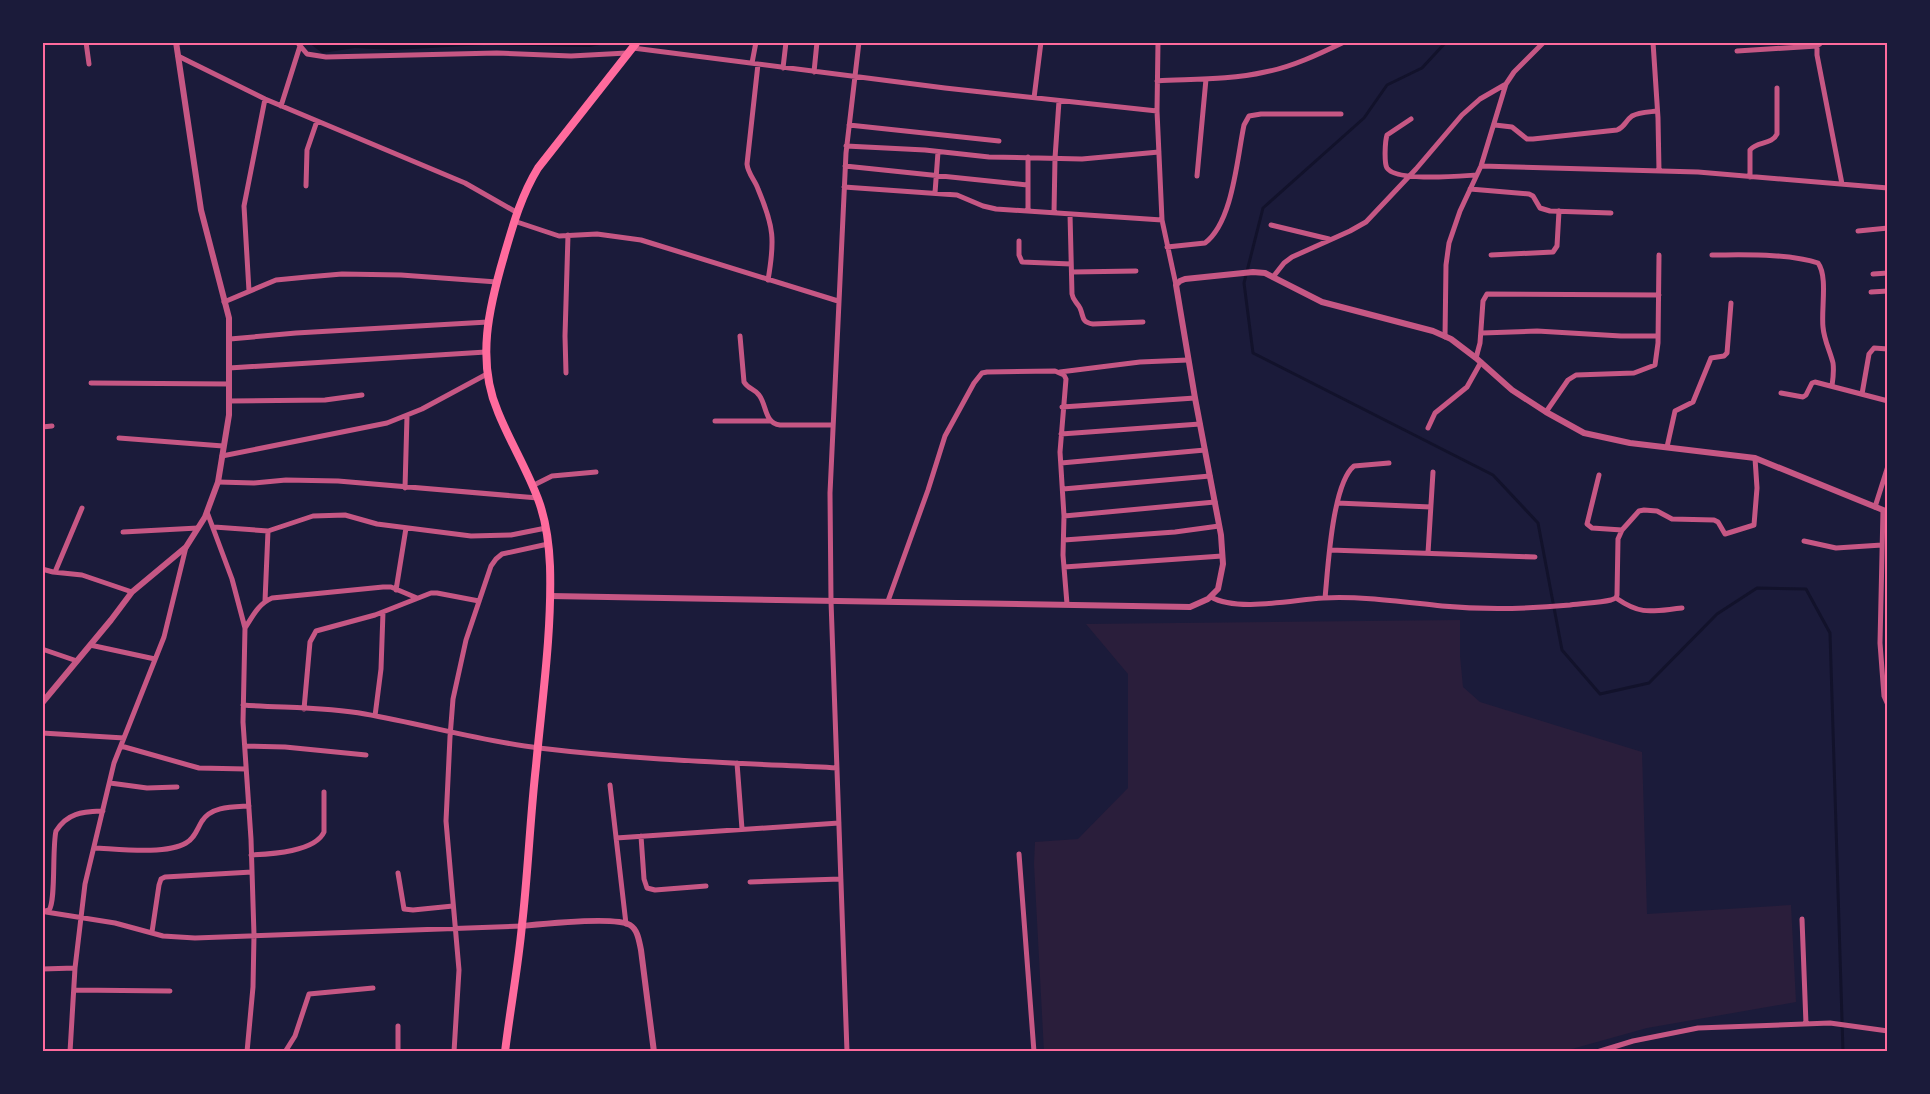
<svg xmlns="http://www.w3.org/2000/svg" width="1930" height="1094" font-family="Georgia,serif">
  <rect width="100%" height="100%" fill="#1b1b3a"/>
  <path fill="#2a1e3b" d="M1460,620V656L1463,687L1480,702L1642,752L1647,914L1791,905L1796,1002L1647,1028L1561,1052H1044L1034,864L1035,842L1078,839L1128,788V674L1086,624Z"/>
  <path fill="#12122b" d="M308,42H613L590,47L484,45L393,50L355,48L322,53Z"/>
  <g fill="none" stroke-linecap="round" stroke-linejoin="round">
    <path stroke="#12122b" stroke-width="3" d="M1446,42L1422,68L1387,85L1364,118L1263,208L1244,283L1253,353L1493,475L1538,523L1562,650L1600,694L1649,683L1717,614L1757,588L1806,589L1830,633L1843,1052"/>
    <path stroke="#c65784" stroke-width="5" d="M86,42L89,64
      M297,42L307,54L326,57L497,53L571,56L627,53
      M1158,42L1157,111L1162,220L1176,285
      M1653,42L1658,118L1659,171
      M1822,42L1817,46V55L1842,184
      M633,48L945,88L1157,111
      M1737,51L1817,46
      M178,56L265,99L465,183L516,212
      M752,63L756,42
      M758,64L747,164C748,174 755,180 758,189C774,227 775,240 768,280
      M783,68L786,42
      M814,72L817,42
      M1157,81C1193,79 1230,80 1265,72C1292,67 1319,54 1344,42
      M1034,98L1041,42
      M281,106L300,46
      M1411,119L1387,135C1385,141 1384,163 1387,168C1396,182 1460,176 1476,175
      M849,125L999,141
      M1495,125L1512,127L1527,139H1533L1617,130C1625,127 1625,121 1632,116C1639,112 1650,112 1657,111
      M846,146L925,150L989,157L1082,159L1159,152
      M1028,157V211
      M845,166L1027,185
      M1481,166L1698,172L1888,188
      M1197,176L1206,79
      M1750,177V150C1757,141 1772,145 1777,134V88
      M306,186L307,150L317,121
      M844,187L957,195L983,206L996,209L1162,220
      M1470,189L1529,194L1533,196L1540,208L1550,211L1611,213
      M935,193L938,152
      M1054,213L1055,158L1059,101
      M1070,214L1072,294C1073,301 1077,302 1080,308C1084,317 1081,322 1093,324L1143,322
      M514,221L559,236L597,234L641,240L838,301
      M1271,225L1329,239
      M1858,231L1888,228
      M1019,241V255L1022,262L1071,264
      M1167,247L1205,243C1233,222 1237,158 1244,125L1249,116L1261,114H1341
      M1491,255L1553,252L1557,246L1559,211
      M1712,255C1743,255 1788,253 1818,263C1828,276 1821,310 1823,327C1824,340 1830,351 1833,363C1834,370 1833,379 1832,386
      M1072,272L1136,271
      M1873,274L1888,273
      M1273,277L1284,263L1292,257L1350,231L1366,222L1416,169L1462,115L1480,99L1506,84
      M249,291L244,206L265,99
      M1871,292L1888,291
      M224,302L276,280L307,277L342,274L401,275L497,282
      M1482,333L1537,331L1621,336H1658
      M740,336L744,382C748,389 755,389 759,395C767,405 764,423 780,425H832
      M1445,337L1446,265L1449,243L1460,211L1481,166L1506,84L1514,72L1544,42
      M230,339L296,333L488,322
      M1476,358L1480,343L1483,301L1487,294L1659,295
      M229,368L486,352
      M1060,372L1140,362L1188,360
      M566,373L565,336L568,235
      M91,383L229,384
      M1781,393L1803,397L1806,395L1812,383L1815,382L1888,401
      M1862,394L1869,354L1874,348L1888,349
      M229,401L325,400L362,395
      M1062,407L1195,398
      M1546,412L1568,380L1576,375L1634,373L1655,365L1658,343L1659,255
      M715,421H770
      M42,427L52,426
      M1428,428L1435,413L1467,387L1481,362
      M1061,434L1200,424
      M119,438L223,446
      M1667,447L1675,411L1693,402L1711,358L1724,356L1727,353L1731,303
      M222,456L387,423L422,409L487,374
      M1061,463L1205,450
      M1599,475L1587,524L1592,528L1622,530
      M218,482L254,483L286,480L338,481L538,498
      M532,486L552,476L596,472
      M405,488L407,416
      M1063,489L1210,476
      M1337,503L1431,507
      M1875,507L1888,466
      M1883,510L1880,643L1884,696L1888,705
      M207,512L232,579L245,628L243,722L251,839L254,935L253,987L247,1052
      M1064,516L1215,502
      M214,527L268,531L313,516L345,515L377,524L471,536L511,535L546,528
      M123,532L198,528
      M1064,540L1175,532L1219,526
      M1804,541L1836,548L1882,545
      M1330,550L1535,557
      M1428,553L1433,472
      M1064,567L1222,556
      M42,569L53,572L82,575L132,592
      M55,572L82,508
      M396,590L406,528
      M1211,597C1237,612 1292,600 1323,598C1363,596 1402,602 1442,606C1485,610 1527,609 1570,605C1584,603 1598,603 1611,600L1616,598L1617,595L1618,539L1622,530L1639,511L1644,510L1657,511L1672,519L1714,520L1718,522L1725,534L1754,525L1757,488L1755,458
      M1325,598C1328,569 1332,484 1354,466L1389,463
      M1616,598C1642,616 1652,611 1682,608
      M265,601L268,531
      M888,601L928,490L945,436L974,383L982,373L987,372L1055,371L1064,375L1066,379L1060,452L1064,516L1063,555L1067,604
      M245,628C253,616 258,604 272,598L383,587H391L417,598
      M90,645L155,659
      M42,649L77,661
      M243,705C283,708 325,707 365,714C423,724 480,741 539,748C638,760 738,763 837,768
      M304,709L310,642L316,631L375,615L431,593H437L479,601
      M375,716L381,669L383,612
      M42,733L124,738
      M121,746L199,768L246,769
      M245,746L285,747L366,755
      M737,763L742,829
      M110,783L147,788L177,787
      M610,785L626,924
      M641,836L644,879L647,888L655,890L706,886
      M616,838L839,823
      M94,848C118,849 166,855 186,843C195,838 197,829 202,821C212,806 233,807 249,806
      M1019,854L1034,1052
      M251,855C270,854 315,852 324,832V792
      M398,873L404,909L413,910L453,906
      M750,882L841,879
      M42,912L49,910C56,902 52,847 56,831C68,812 83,812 103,811
      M46,912L115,923L163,936L195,938L522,926
      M1802,919L1806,1024
      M152,932L159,885L161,879L165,877L252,872
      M42,969L75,968
      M74,990L170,991
      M398,1026V1052
      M70,1052L75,968L85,884L114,763L164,637L186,547
      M285,1052L295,1036L309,994L373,988
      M454,1052L459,970L446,821L450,737L453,699L466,640L491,566L496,559L502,554L548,544
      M847,1052L831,601L830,493L846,153L859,42
      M1597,1052L1633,1041L1698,1028L1830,1023L1888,1031"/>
    <path stroke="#c65784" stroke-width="6" d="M550,596L1190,607L1208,599L1218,589L1223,564L1221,535L1195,398L1176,285L1180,281L1185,279L1253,272L1265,273L1322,302L1433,331L1451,339L1476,358L1512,390L1546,412L1584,433L1630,443L1755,458L1888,512
      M42,703L111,620L132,592L186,547L205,517L218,482L229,415V318L201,210L176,42
      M522,926C542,924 615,916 630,925C638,930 639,941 641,950L654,1052"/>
    <path stroke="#ff6b9d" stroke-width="8" d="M505,1052C510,1010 518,968 522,925C528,873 530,819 536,766C542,700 552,633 550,566C549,543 546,520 538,499C527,469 510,442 498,412C476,361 489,307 504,256C513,225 521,196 538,168L637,42"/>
  </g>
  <rect width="1930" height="1094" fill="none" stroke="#1b1b3a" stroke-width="87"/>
  <rect x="44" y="44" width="1842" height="1006" fill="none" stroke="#ff6b9d" stroke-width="2"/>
</svg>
